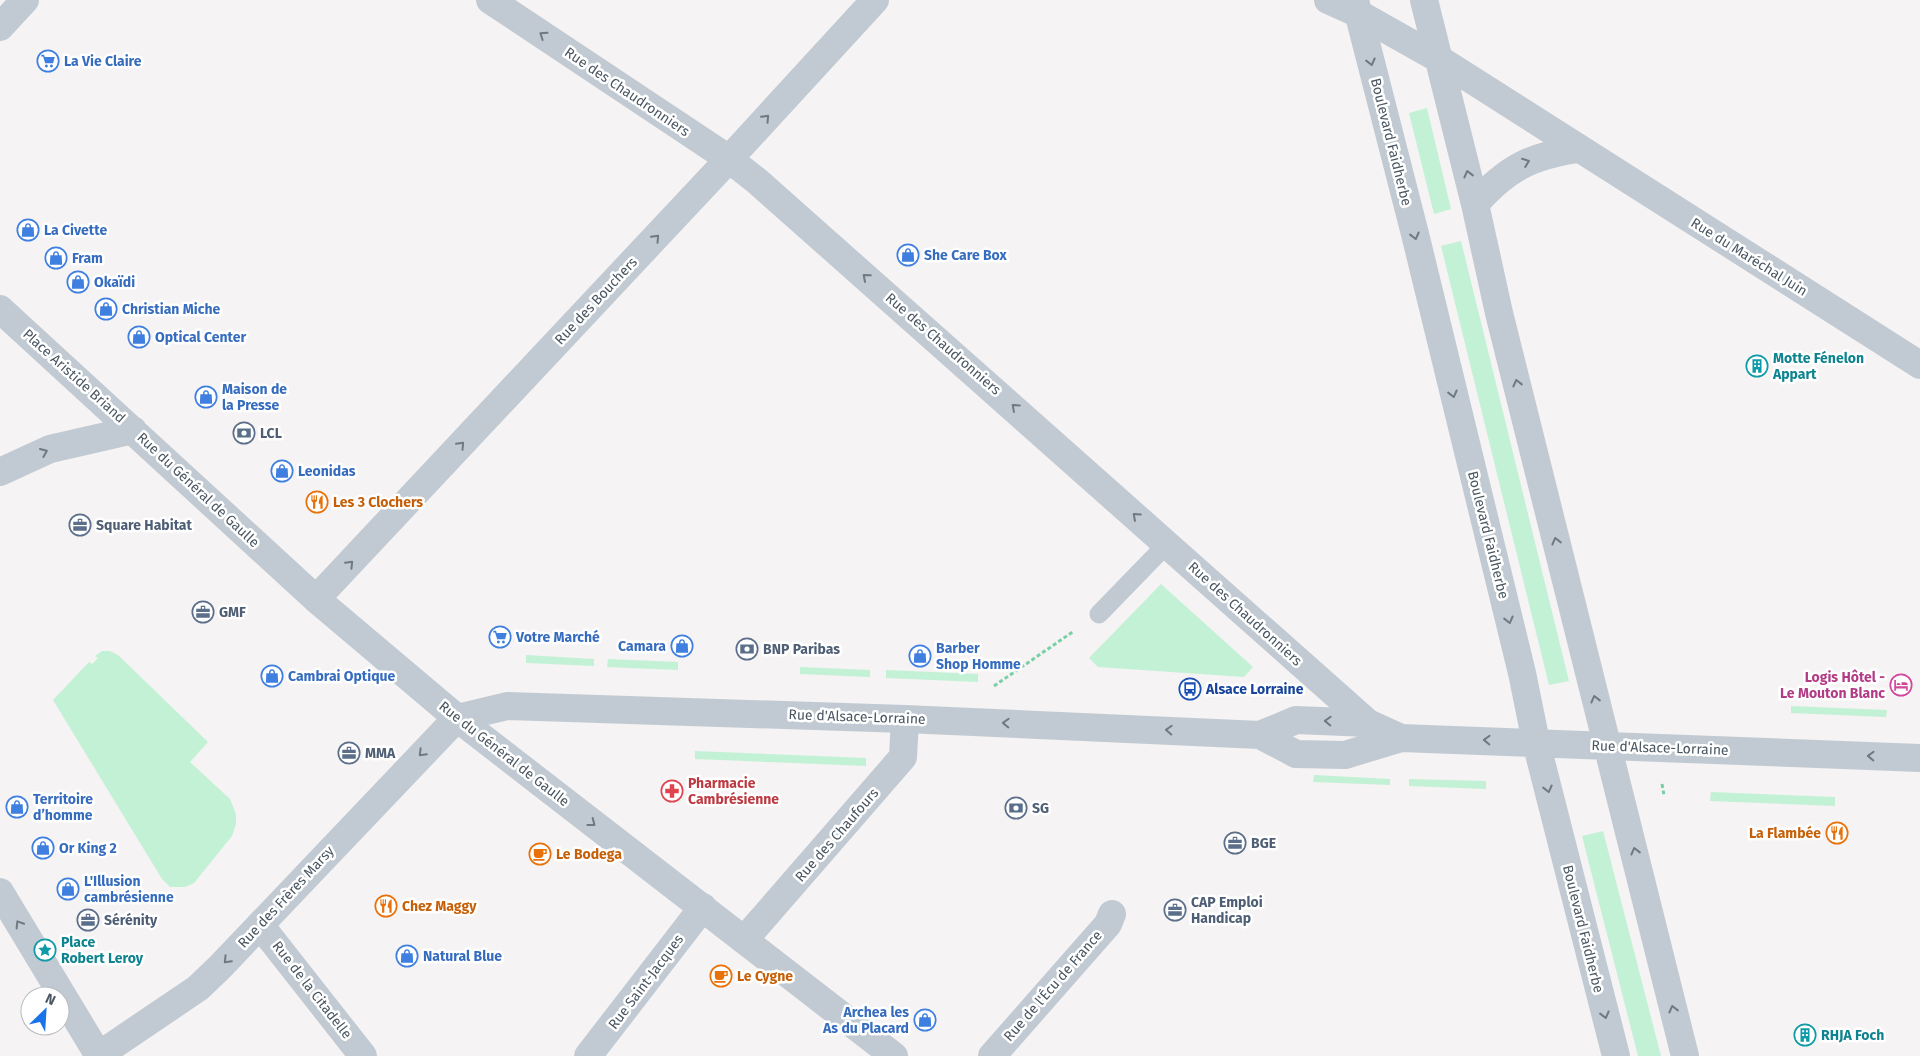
<svg xmlns="http://www.w3.org/2000/svg" width="1920" height="1056" font-family="'Fira Sans',sans-serif">
  <rect width="100%" height="100%" fill="#f5f3f3"/>
  <path fill="#c3f1d5" d="M1427,108L1451,209L1434,214L1409,113Z
    M1461,241L1569,681L1549,685L1441,246Z
    M1161,584L1253,667L1244,677L1098,667L1089,658Z
    M102,651H110L118,655L208,742L190,762L230,799L236,814V824L232,836L194,883L185,887H170L162,879L53,700L89,662L92,664L98,658L95,656Z
    M526,655L594,659V666L526,663Z
    M608,659L678,662V670L607,667Z
    M800,667L870,670V677L800,674Z
    M886,670L978,674V682L886,678Z
    M1791,706L1887,710L1886,717L1791,713Z
    M695,751L866,758V766L695,759Z
    M1314,775L1390,779V785L1313,782Z
    M1409,779L1486,781V789L1409,786Z
    M1711,792L1835,797V806L1710,801Z
    M1603,831L1661,1056H1638L1582,836Z"/>
  <g fill="none" stroke-linecap="round" stroke-linejoin="round">
    <path stroke="#7ad0a6" stroke-width="3" stroke-dasharray="4 2.5" stroke-linecap="butt" d="M994,686L1074,631
      M1662,784L1664,795"/>
    <path stroke="#c1cad2" stroke-width="19" d="M1099,614L1167,544"/>
    <path stroke="#c1cad2" stroke-width="28" d="M260,925L363,1056
      M744,940L903,757L905,719
      M992,1056L1108,924L1112,914"/>
    <path stroke="#c1cad2" stroke-width="28" d="M490,0L729,159L757,181L1368,723
      M1328,0L1359,14L1439,59L1920,365
      M1355,0L1415,234L1522,673L1536,742L1616,1056
      M1424,0L1475,204L1499,313L1685,1056
      M0,27L25,0
      M1475,204C1507,168 1531,156 1578,149
      M0,309L316,599L457,718L894,1056
      M0,472L50,449L133,430
      M316,599L729,159L875,0
      M1260,735L1296,754L1345,755L1401,738
      M0,892L99,1056
      M99,1055L198,988L220,967L457,718L507,706L905,719L1260,735L1296,720L1368,723L1401,738L1920,758
      M588,1056L703,907"/>
  </g>
  <defs><path id="oneway-chevron" d="M-2-3.5L2.5 0L-2 3.5" fill="none" stroke-width="1.6" stroke-linecap="round" stroke-linejoin="round" transform="scale(1.25)"/></defs>
  <g stroke="#6e7983">
    <use href="#oneway-chevron" transform="translate(543 35) rotate(-146)"/>
    <use href="#oneway-chevron" transform="translate(1371 62) rotate(76)"/>
    <use href="#oneway-chevron" transform="translate(766 118) rotate(-47)"/>
    <use href="#oneway-chevron" transform="translate(1526 162) rotate(-21)"/>
    <use href="#oneway-chevron" transform="translate(1468 174) rotate(-104)"/>
    <use href="#oneway-chevron" transform="translate(1415 236) rotate(76)"/>
    <use href="#oneway-chevron" transform="translate(656 238) rotate(-47)"/>
    <use href="#oneway-chevron" transform="translate(866 277) rotate(-139)"/>
    <use href="#oneway-chevron" transform="translate(1517 383) rotate(-104)"/>
    <use href="#oneway-chevron" transform="translate(1453 394) rotate(76)"/>
    <use href="#oneway-chevron" transform="translate(1015 407) rotate(-138)"/>
    <use href="#oneway-chevron" transform="translate(461 445) rotate(-47)"/>
    <use href="#oneway-chevron" transform="translate(44 452) rotate(-23)"/>
    <use href="#oneway-chevron" transform="translate(1136 516) rotate(-138)"/>
    <use href="#oneway-chevron" transform="translate(1556 541) rotate(-104)"/>
    <use href="#oneway-chevron" transform="translate(350 564) rotate(-46)"/>
    <use href="#oneway-chevron" transform="translate(1509 620) rotate(76)"/>
    <use href="#oneway-chevron" transform="translate(1595 699) rotate(-104)"/>
    <use href="#oneway-chevron" transform="translate(1328 721) rotate(-178)"/>
    <use href="#oneway-chevron" transform="translate(1006 723) rotate(-178)"/>
    <use href="#oneway-chevron" transform="translate(1169 730) rotate(-177)"/>
    <use href="#oneway-chevron" transform="translate(1487 740) rotate(-178)"/>
    <use href="#oneway-chevron" transform="translate(422 753) rotate(135)"/>
    <use href="#oneway-chevron" transform="translate(1871 756) rotate(-178)"/>
    <use href="#oneway-chevron" transform="translate(1548 789) rotate(76)"/>
    <use href="#oneway-chevron" transform="translate(592 823) rotate(37)"/>
    <use href="#oneway-chevron" transform="translate(1635 851) rotate(-104)"/>
    <use href="#oneway-chevron" transform="translate(19 924) rotate(-122)"/>
    <use href="#oneway-chevron" transform="translate(227 960) rotate(134)"/>
    <use href="#oneway-chevron" transform="translate(1673 1009) rotate(-104)"/>
    <use href="#oneway-chevron" transform="translate(1605 1015) rotate(76)"/>
  </g>
  <defs>
    <g id="supermarket-ring" transform="scale(1.125)"><circle r="9.5" fill="#fff" stroke="#3f7fe0" stroke-width="1.5"/><path d="M-6-5.5h2.5l.6 2H6L4.5 2H-2.5L-4.4-4H-6ZM-1.5 3.2a1.3 1.3 0 1 0 .1 0ZM3 3.2a1.3 1.3 0 1 0 .1 0Z" fill="#3f7fe0"/></g>
    <g id="shop-ring" transform="scale(1.125)"><circle r="9.5" fill="#fff" stroke="#3f7fe0" stroke-width="1.5"/><path d="M-5-2.5h2.3a2.7 3.5 0 0 1 5.4 0H5L5.5 6h-11ZM-1.5-2.5h3a1.5 2.3 0 0 0-3 0Z" fill="#3f7fe0"/></g>
    <g id="building-ring" transform="scale(1.125)"><circle r="9.5" fill="#fff" stroke="#0f9aa8" stroke-width="1.5"/><path d="M-4-6H4V6H1V3H-1V6H-4ZM-2.5-4.3h1.7v1.8h-1.7ZM.8-4.3h1.7v1.8H.8ZM-2.5-1h1.7V.8h-1.7ZM.8-1h1.7V.8H.8Z" fill="#0f9aa8"/></g>
    <g id="bank-ring" transform="scale(1.125)"><circle r="9.5" fill="#fff" stroke="#5c6f8a" stroke-width="1.5"/><path d="M-6-4H6V4H-6ZM0-2.3a2.3 2.3 0 1 0 0 4.6a2.3 2.3 0 1 0 0-4.6Z" fill="#5c6f8a"/></g>
    <g id="restaurant-ring" transform="scale(1.125)"><circle r="9.5" fill="#fff" stroke="#e8710a" stroke-width="1.5"/><path d="M-5-6h1v4h1v-4h1v4h1v-4h1v5L-1.5 .5V6h-2V.5L-5-1ZM5-6V6H3V1.5H1.5Q1.5-4 5-6Z" fill="#e8710a"/></g>
    <g id="office-ring" transform="scale(1.125)"><circle r="9.5" fill="#fff" stroke="#5c6f8a" stroke-width="1.5"/><path d="M-6-3h4V-5.5h4V-3h4V5H-6ZM-1-4.5V-3h2v-1.5ZM-6 0V1H6V0Z" fill="#5c6f8a"/></g>
    <g id="hotel-ring" transform="scale(1.125)"><circle r="9.5" fill="#fff" stroke="#d1479c" stroke-width="1.5"/><path d="M-6-4.5h1.5V1H6V5H4.5V3h-9V5H-6ZM-4 0a1.8 1.8 0 1 1 3.6 0ZM.5 0V-2.5h3Q6-2.5 6 0Z" fill="#d1479c"/></g>
    <g id="bus-ring" transform="scale(1.125)"><circle r="9.5" fill="#fff" stroke="#1a4fb4" stroke-width="1.5"/><path d="M-5-6H5V4H4V6H2V4H-2V6H-4V4H-5ZM-3.5-4V0h7V-4ZM-3.5 1.2v1.5H-2V1.2ZM2 1.2v1.5H3.5V1.2Z" fill="#1a4fb4"/></g>
    <g id="pharmacy-ring" transform="scale(1.125)"><circle r="9.5" fill="#fff" stroke="#e0444e" stroke-width="1.5"/><path d="M-2-6h4v4h4v4h-4v4h-4v-4h-4v-4h4Z" fill="#e0444e"/></g>
    <g id="cafe-ring" transform="scale(1.125)"><circle r="9.5" fill="#fff" stroke="#e8710a" stroke-width="1.5"/><path d="M-5.5-4.5H6V0H3Q3 3.5 0 3.5H-2.5Q-5.5 3.5-5.5 0ZM3-3.2v2h1.7v-2ZM-6 4.5H4V6H-6Z" fill="#e8710a"/></g>
    <g id="sight-ring" transform="scale(1.125)"><circle r="9.5" fill="#fff" stroke="#0f9aa8" stroke-width="1.5"/><path d="M0-6L1.8-2.2L6-1.7L2.9 1.2L3.7 5.4L0 3.3L-3.7 5.4L-2.9 1.2L-6-1.7L-1.8-2.2Z" fill="#0f9aa8"/></g>
  </defs>
  <g fill-rule="evenodd">
    <use href="#supermarket-ring" x="48" y="61"/>
    <use href="#shop-ring" x="28" y="230"/>
    <use href="#shop-ring" x="908" y="255"/>
    <use href="#shop-ring" x="56" y="258"/>
    <use href="#shop-ring" x="78" y="282"/>
    <use href="#shop-ring" x="106" y="309"/>
    <use href="#shop-ring" x="139" y="337"/>
    <use href="#building-ring" x="1757" y="366"/>
    <use href="#shop-ring" x="206" y="397"/>
    <use href="#bank-ring" x="244" y="433"/>
    <use href="#shop-ring" x="282" y="471"/>
    <use href="#restaurant-ring" x="317" y="502"/>
    <use href="#office-ring" x="80" y="525"/>
    <use href="#office-ring" x="203" y="612"/>
    <use href="#supermarket-ring" x="500" y="637"/>
    <use href="#shop-ring" x="682" y="646"/>
    <use href="#bank-ring" x="747" y="649"/>
    <use href="#shop-ring" x="920" y="656"/>
    <use href="#shop-ring" x="272" y="676"/>
    <use href="#hotel-ring" x="1901" y="685"/>
    <use href="#bus-ring" x="1190" y="689"/>
    <use href="#office-ring" x="349" y="753"/>
    <use href="#pharmacy-ring" x="672" y="791"/>
    <use href="#shop-ring" x="17" y="807"/>
    <use href="#bank-ring" x="1016" y="808"/>
    <use href="#restaurant-ring" x="1837" y="833"/>
    <use href="#office-ring" x="1235" y="843"/>
    <use href="#shop-ring" x="43" y="848"/>
    <use href="#cafe-ring" x="540" y="854"/>
    <use href="#shop-ring" x="68" y="889"/>
    <use href="#restaurant-ring" x="386" y="906"/>
    <use href="#office-ring" x="1175" y="910"/>
    <use href="#office-ring" x="88" y="920"/>
    <use href="#sight-ring" x="45" y="950"/>
    <use href="#shop-ring" x="407" y="956"/>
    <use href="#cafe-ring" x="721" y="976"/>
    <use href="#shop-ring" x="925" y="1020"/>
    <use href="#building-ring" x="1805" y="1035"/>
  </g>
  <g text-anchor="middle" dominant-baseline="central" stroke-width="5" stroke-linejoin="round" paint-order="stroke">
    <g font-size="14" font-weight="bold" fill="#366cbe" stroke="#fff" text-anchor="start">
      <text x="64" y="61">La Vie Claire</text>
      <text x="44" y="230">La Civette</text>
      <text x="924" y="255">She Care Box</text>
      <text x="72" y="258">Fram</text>
      <text x="94" y="282">Okaïdi</text>
      <text x="122" y="309">Christian Miche</text>
      <text x="155" y="337">Optical Center</text>
      <text x="222" y="389">Maison de<tspan x="222" dy="16">la Presse</tspan></text>
      <text x="298" y="471">Leonidas</text>
      <text x="516" y="637">Votre Marché</text>
      <text x="666" y="646" text-anchor="end">Camara</text>
      <text x="936" y="648">Barber<tspan x="936" dy="16">Shop Homme</tspan></text>
      <text x="288" y="676">Cambrai Optique</text>
      <text x="33" y="799">Territoire<tspan x="33" dy="16">d’homme</tspan></text>
      <text x="59" y="848">Or King 2</text>
      <text x="84" y="881">L'Illusion<tspan x="84" dy="16">cambrésienne</tspan></text>
      <text x="423" y="956">Natural Blue</text>
      <text x="909" y="1012" text-anchor="end">Archea les<tspan x="909" dy="16">As du Placard</tspan></text>
    </g>
    <g font-size="14" fill="#4a5661" stroke="#fff">
      <text transform="translate(627 92) rotate(34)">Rue des Chaudronniers</text>
      <text transform="translate(1391 142) rotate(76)">Boulevard Faidherbe</text>
      <text transform="translate(1749 257) rotate(32)">Rue du Maréchal Juin</text>
      <text transform="translate(596 301) rotate(-47)">Rue des Bouchers</text>
      <text transform="translate(943 344) rotate(41)">Rue des Chaudronniers</text>
      <text transform="translate(74 376) rotate(42)">Place Aristide Briand</text>
      <text transform="translate(198 490) rotate(43)">Rue du Général de Gaulle</text>
      <text transform="translate(1488 535) rotate(76)">Boulevard Faidherbe</text>
      <text transform="translate(1245 614) rotate(42)">Rue des Chaudronniers</text>
      <text transform="translate(857 717) rotate(2)">Rue d'Alsace-Lorraine</text>
      <text transform="translate(1660 748) rotate(2)">Rue d'Alsace-Lorraine</text>
      <text transform="translate(504 754) rotate(38)">Rue du Général de Gaulle</text>
      <text transform="translate(837 835) rotate(-49)">Rue des Chaufours</text>
      <text transform="translate(286 897) rotate(-47)">Rue des Frères Marsy</text>
      <text transform="translate(1583 929) rotate(76)">Boulevard Faidherbe</text>
      <text transform="translate(646 982) rotate(-53)">Rue Saint-Jacques</text>
      <text transform="translate(1053 986) rotate(-49)">Rue de l'Écu de France</text>
      <text transform="translate(312 990) rotate(52)">Rue de la Citadelle</text>
    </g>
    <g font-size="14" font-weight="bold" fill="#0d838f" stroke="#fff" text-anchor="start">
      <text x="1773" y="358">Motte Fénelon<tspan x="1773" dy="16">Appart</tspan></text>
      <text x="61" y="942">Place<tspan x="61" dy="16">Robert Leroy</tspan></text>
      <text x="1821" y="1035">RHJA Foch</text>
    </g>
    <g font-size="14" font-weight="bold" fill="#4e5e75" stroke="#fff" text-anchor="start">
      <text x="260" y="433">LCL</text>
      <text x="96" y="525">Square Habitat</text>
      <text x="219" y="612">GMF</text>
      <text x="763" y="649">BNP Paribas</text>
      <text x="365" y="753">MMA</text>
      <text x="1032" y="808">SG</text>
      <text x="1251" y="843">BGE</text>
      <text x="1191" y="902">CAP Emploi<tspan x="1191" dy="16">Handicap</tspan></text>
      <text x="104" y="920">Sérénity</text>
    </g>
    <g font-size="14" font-weight="bold" fill="#c56008" stroke="#fff" text-anchor="start">
      <text x="333" y="502">Les 3 Clochers</text>
      <text x="1821" y="833" text-anchor="end">La Flambée</text>
      <text x="556" y="854">Le Bodega</text>
      <text x="402" y="906">Chez Maggy</text>
      <text x="737" y="976">Le Cygne</text>
    </g>
    <g font-size="14" font-weight="bold" fill="#b23c85" stroke="#fff" text-anchor="end">
      <text x="1885" y="677">Logis Hôtel -<tspan x="1885" dy="16">Le Mouton Blanc</tspan></text>
    </g>
    <g font-size="14" font-weight="bold" fill="#164399" stroke="#fff" text-anchor="start">
      <text x="1206" y="689">Alsace Lorraine</text>
    </g>
    <g font-size="14" font-weight="bold" fill="#be3a42" stroke="#fff" text-anchor="start">
      <text x="688" y="783">Pharmacie<tspan x="688" dy="16">Cambrésienne</tspan></text>
    </g>
  </g>
  <g transform="translate(45 1011) rotate(25)"><circle r="24" fill="#ffffff" stroke="#b7bbc0"/>
  <path d="M0-4L9 19L0 12L-9 19Z" fill="#1a73e8"/>
  <text y="-8" font-size="14" font-weight="bold" text-anchor="middle" fill="#4a5661">N</text>
  </g>
</svg>
